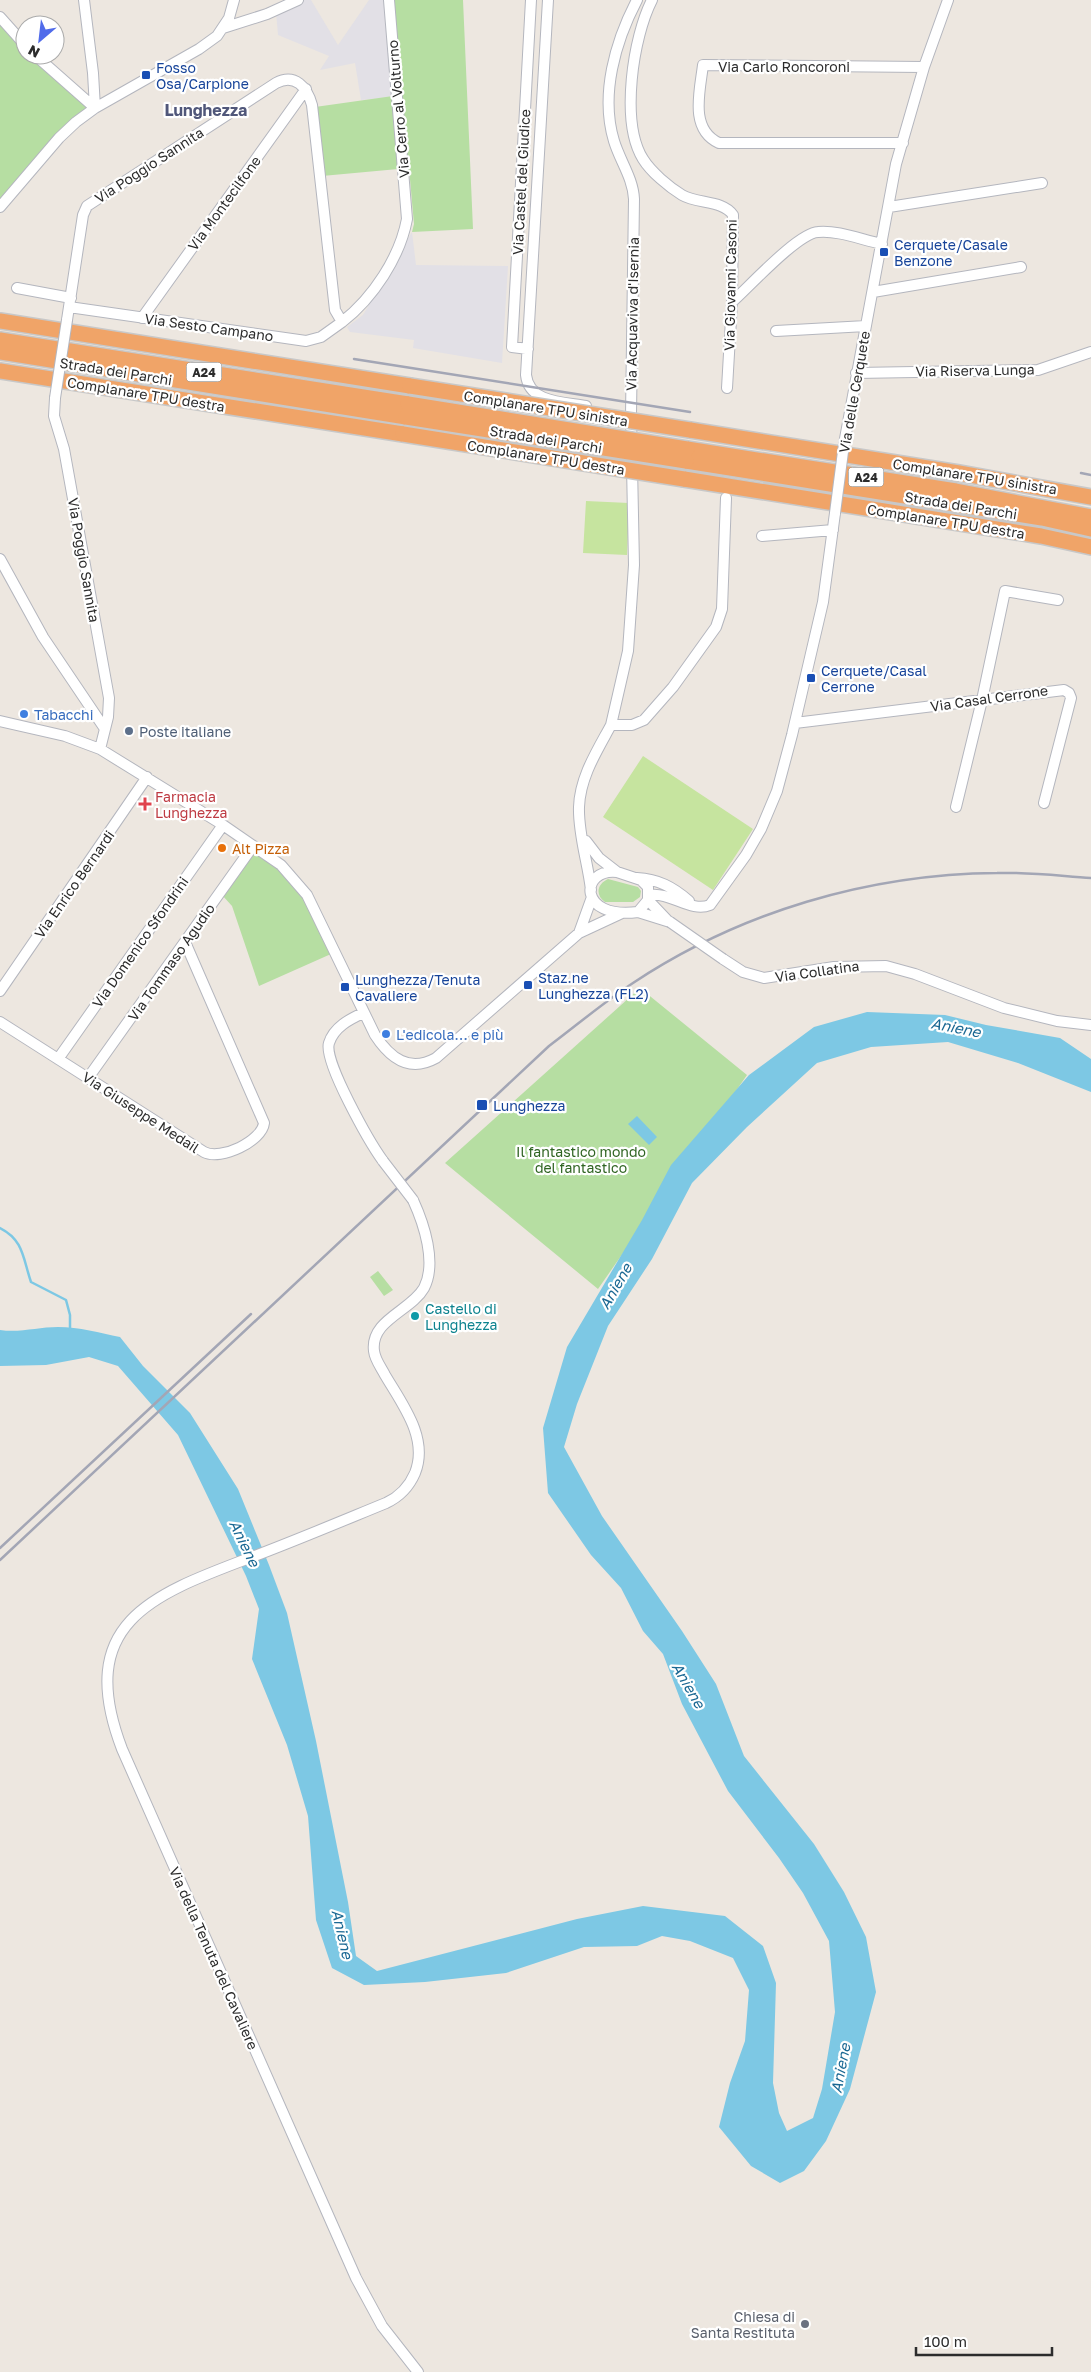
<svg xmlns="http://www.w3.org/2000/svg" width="1091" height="2372" font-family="'Golos Text',sans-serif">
  <rect width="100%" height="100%" fill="#ede7e0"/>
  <path fill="#e2e0e6" d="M304,0H311L338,45L369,0H384L393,97L361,100L355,63L320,70L329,56L278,35L276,12Z
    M412,232L416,265L508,266L502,363L413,348L414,340L350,332L347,327L363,315Z"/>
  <path fill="#b6dea2" d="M384,0H463L473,229L412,232L414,224L409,168L322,176L315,107L393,96Z
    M0,16L25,42V55H37L95,108L87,114L0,207Z
    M254,850L275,865L303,895L331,954L259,986L232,906L222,895Z
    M608,879L638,887L641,891L640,897L633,902H605C595,895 597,884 608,879Z
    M640,988L747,1075L598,1289L445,1163Z
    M378,1271L393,1290L384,1296L370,1277Z"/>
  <path fill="#c6e49f" d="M586,501L629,503L627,555L583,553Z
    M643,756L753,829L713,890L603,817Z"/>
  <path fill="#7dc8e4" d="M867,1012L945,1015L986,1025L1060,1038L1091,1059V1092L1018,1063L948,1042L871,1047L817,1063L747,1127L692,1183L652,1259L608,1326L577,1404L564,1447L602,1516L682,1631L716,1684L744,1756L814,1844L844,1892L866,1937L876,1992L850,2089L826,2141L804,2171L780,2183L751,2166L719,2127L730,2083L745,2041L749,1990L733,1958L690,1941L662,1936L637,1946L584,1947L506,1973L425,1982L364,1985L332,1968L316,1920L308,1816L287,1745L252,1659L259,1609L246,1576L178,1435L118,1366L89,1357L46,1365L0,1366V1330C20,1333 38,1327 58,1327C79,1327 100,1333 120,1337L143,1366L190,1413L238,1489L269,1565L287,1613L316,1741L348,1902L356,1956L377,1971L577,1919L643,1906L725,1916L763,1946L776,1983L773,2083L779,2113L787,2131L813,2118L822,2089L835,2012L829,1941L803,1893L779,1858L728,1791L682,1704L663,1654L643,1631L621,1588L591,1555L548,1493L543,1428L567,1347L642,1220L671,1165L749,1075L814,1027Z
    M637,1116L657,1137L649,1145L628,1124Z"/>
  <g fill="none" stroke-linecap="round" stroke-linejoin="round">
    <path stroke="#7dc8e4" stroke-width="2.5" d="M0,1228C24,1240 23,1259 31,1282L66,1300L70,1315V1330"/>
    <g stroke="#b4b6be" stroke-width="12">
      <path id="minor" d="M84,0L93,73L95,108
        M548,0L526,375C529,403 563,402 586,406
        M652,0C633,37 620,122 643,159C651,172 669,187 682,195C697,204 723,200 733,215L732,302L727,388
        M0,17L25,45
        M223,28L267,14L298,0
        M35,55L95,108
        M903,143H719C689,129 700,91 703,65L924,67
        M0,207L59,138L76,122L95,108L199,49L217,36L229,18L234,0
        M889,207L1042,183
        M17,288L71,298
        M873,292L1021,267
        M732,302C749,287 798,233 818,232C838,230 862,240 882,244
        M69,307L306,341L321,337L342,322
        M142,318L306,89
        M67,320L83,215L87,206L276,83C295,73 307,87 312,105L335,310L342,322C373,298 400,257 407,219L389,0
        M776,331L866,326
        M528,349L512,347L531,0
        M856,373L1038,370L1091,352
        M55,398L54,416L64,449L109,698L108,717L100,749
        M844,444L896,164L924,67L948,0
        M762,536L833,530
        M0,559L43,637L105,729
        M0,721L65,736L100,749L223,825L281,865L307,895L375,1035C390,1058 409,1073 436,1058L579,933L622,913
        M795,723L1064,690L1069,693L1071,698L1044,803
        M611,725L628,651L634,565L631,415L634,199C633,178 620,161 614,141C600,95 615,42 637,0
        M956,807L982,700L1005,591L1058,600
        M586,841L599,858L617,872
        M617,872L641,880L648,887V900L638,912C577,920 580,868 617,872Z
        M637,878C658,879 673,887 689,901
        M591,890C588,863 578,834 579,807C580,777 597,751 611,725H632L644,720L673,687L716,627L722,609L726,498
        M650,895C671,892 691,913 710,905L746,855L761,829L777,791L792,735L823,602L835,513
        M648,900L667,920
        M638,912L670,922
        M579,933L592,897
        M723,959L743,972L764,978L834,967L886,966L915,974L1004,1008L1057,1021L1091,1025
        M0,991L147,777
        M363,1013C350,1019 334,1027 329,1043C323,1061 370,1143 383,1161
        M0,1022L204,1152C221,1161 262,1141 264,1123L185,942
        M58,1059L223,825
        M88,1078L253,846
        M413,1200C424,1224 437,1263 424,1288C411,1311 370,1320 374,1351C375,1360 381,1367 385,1375C402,1404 429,1438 415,1473C409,1487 399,1497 386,1503C342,1521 297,1540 252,1557C151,1595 74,1623 122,1749L356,2278L382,2326L418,2372"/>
    </g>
    <g stroke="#c8c8c8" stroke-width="18">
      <path id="highway" d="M0,321L410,386
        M0,340L408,404
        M0,352L406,417
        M0,371L403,434
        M690,430L959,473L1091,497
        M687,449L956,491L1091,517
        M686,461L1042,518L1091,529
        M684,479L1041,536L1091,547"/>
    </g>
    <use href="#minor" stroke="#fff" stroke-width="10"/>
    <use href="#highway" stroke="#f0a468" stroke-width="15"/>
    <path stroke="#a3a6b5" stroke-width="2.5" d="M354,359L690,412
      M1081,473L1091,475
      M0,1548L251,1314
      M0,1560L549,1046C577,1025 604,1002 633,983C740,912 868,874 997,873C1028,872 1060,876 1091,878"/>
    <g stroke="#b4b6be" stroke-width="12" stroke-linecap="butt">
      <path id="minor-bridge" d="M55,398L67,320
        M835,513L844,444
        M670,922L723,959
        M383,1161L413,1200"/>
    </g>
    <g stroke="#c8c8c8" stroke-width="18" stroke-linecap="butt">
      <path id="highway-bridge" d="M410,386L690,430
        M408,404L687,449
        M406,417L686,461
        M403,434L684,479"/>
    </g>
    <use href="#minor-bridge" stroke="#fff" stroke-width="10"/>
    <use href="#highway-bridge" stroke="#f0a468" stroke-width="15"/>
  </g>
  <g fill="#1a4fb4" stroke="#fff" stroke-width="2">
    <rect x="141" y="70" width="10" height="10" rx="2.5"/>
    <rect x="879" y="247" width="10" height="10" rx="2.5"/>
    <rect x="806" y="673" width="10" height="10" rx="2.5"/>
    <rect x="523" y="980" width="10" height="10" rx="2.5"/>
    <rect x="340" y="982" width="10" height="10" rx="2.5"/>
    <rect x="476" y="1099" width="12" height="12" rx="2.5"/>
  </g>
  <g fill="#3f7fe0" stroke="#fff" stroke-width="2">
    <circle cx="24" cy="714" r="5"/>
    <circle cx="386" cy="1034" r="5"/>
  </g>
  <circle fill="#5c6f8a" stroke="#fff" stroke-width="2" cx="129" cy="731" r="5"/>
  <path fill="#e0444e" stroke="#fff" stroke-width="2" d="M142.5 796.5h5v5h5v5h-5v5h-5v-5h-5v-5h5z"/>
  <circle fill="#e8710a" stroke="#fff" stroke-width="2" cx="222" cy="848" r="5"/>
  <circle fill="#0f9aa8" stroke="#fff" stroke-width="2" cx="415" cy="1316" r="5"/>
  <circle fill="#6b7280" stroke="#fff" stroke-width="2" cx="805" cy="2324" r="5"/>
  <g text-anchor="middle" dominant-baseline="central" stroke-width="4.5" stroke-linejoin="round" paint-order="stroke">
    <g fill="#fff" stroke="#6b6b6b" stroke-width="1">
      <rect x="186.5" y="362.5" width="35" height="19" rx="4"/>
      <rect x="848.5" y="467.5" width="35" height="19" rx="4"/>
    </g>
    <g font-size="12" font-weight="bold" fill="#2c2c2c">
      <text x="204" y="372">A24</text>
      <text x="866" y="477">A24</text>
    </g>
    <g font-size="14" fill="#2c2c2c" stroke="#fff">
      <text x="784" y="66">Via Carlo Roncoroni</text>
      <text transform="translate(398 109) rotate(-95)">Via Cerro al Volturno</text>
      <text transform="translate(149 165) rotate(-33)">Via Poggio Sannita</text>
      <text transform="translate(521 182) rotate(-87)">Via Castel del Giudice</text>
      <text transform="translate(224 203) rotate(-54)">Via Montecilfone</text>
      <text transform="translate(730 285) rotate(-89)">Via Giovanni Casoni</text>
      <text transform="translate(632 314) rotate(-89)">Via Acquaviva d'Isernia</text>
      <text transform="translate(209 327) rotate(8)">Via Sesto Campano</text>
      <text transform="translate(975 370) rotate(-1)">Via Riserva Lunga</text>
      <text transform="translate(116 371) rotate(9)">Strada dei Parchi</text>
      <text transform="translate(854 392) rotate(-80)">Via delle Cerquete</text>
      <text transform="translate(146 394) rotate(9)">Complanare TPU destra</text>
      <text transform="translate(546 408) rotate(9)">Complanare TPU sinistra</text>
      <text transform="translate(546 439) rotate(9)">Strada dei Parchi</text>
      <text transform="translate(546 457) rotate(9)">Complanare TPU destra</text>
      <text transform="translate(975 476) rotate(9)">Complanare TPU sinistra</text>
      <text transform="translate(961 505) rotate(9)">Strada dei Parchi</text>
      <text transform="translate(946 521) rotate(9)">Complanare TPU destra</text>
      <text transform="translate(84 560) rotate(80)">Via Poggio Sannita</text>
      <text transform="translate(989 698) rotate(-8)">Via Casal Cerrone</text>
      <text transform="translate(74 884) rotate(-55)">Via Enrico Bernardi</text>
      <text transform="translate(140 942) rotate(-55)">Via Domenico Sfondrini</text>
      <text transform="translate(171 962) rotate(-55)">Via Tommaso Agudio</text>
      <text transform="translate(817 971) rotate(-8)">Via Collatina</text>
      <text transform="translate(141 1112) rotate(33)">Via Giuseppe Medail</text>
      <text transform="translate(214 1958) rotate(66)">Via della Tenuta del Cavaliere</text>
    </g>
    <g font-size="14" fill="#164399" stroke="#fff" text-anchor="start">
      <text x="156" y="67">Fosso<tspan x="156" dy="16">Osa/Carpione</tspan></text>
      <text x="894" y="244">Cerquete/Casale<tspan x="894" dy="16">Benzone</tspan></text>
      <text x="821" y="670">Cerquete/Casal<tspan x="821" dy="16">Cerrone</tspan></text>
      <text x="538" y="977">Staz.ne<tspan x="538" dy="16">Lunghezza (FL2)</tspan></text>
      <text x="355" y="979">Lunghezza/Tenuta<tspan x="355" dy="16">Cavaliere</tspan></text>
      <text x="493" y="1105">Lunghezza</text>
    </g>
    <g font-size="14" fill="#366cbe" stroke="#fff" text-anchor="start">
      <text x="34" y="714">Tabacchi</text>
      <text x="396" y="1034">L'edicola… e più</text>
    </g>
    <g font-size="14" fill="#4e5e75" stroke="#fff" text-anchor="start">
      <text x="139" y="731">Poste italiane</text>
    </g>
    <g font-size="14" fill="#be3a42" stroke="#fff" text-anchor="start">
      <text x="155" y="796">Farmacia<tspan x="155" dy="16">Lunghezza</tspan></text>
    </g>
    <g font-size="14" fill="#c56008" stroke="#fff" text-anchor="start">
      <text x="232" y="848">Alt Pizza</text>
    </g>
    <g font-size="14" fill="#2f6422" stroke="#fff">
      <text x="581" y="1151">Il fantastico mondo<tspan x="581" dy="16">del fantastico</tspan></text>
    </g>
    <g font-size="14" fill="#0d838f" stroke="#fff" text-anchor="start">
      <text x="425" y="1308">Castello di<tspan x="425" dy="16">Lunghezza</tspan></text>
    </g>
    <g font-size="14" fill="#5b616d" stroke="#fff" text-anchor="end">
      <text x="795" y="2316">Chiesa di<tspan x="795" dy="16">Santa Restituta</tspan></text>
    </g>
    <g font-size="15" font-style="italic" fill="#1a6893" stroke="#fff">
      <text transform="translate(956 1027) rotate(11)">Aniene</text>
      <text transform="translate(615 1286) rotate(-60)">Aniene</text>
      <text transform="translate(245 1543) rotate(64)">Aniene</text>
      <text transform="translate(689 1685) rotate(60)">Aniene</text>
      <text transform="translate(343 1934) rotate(77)">Aniene</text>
      <text transform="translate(840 2068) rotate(-79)">Aniene</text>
    </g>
    <g font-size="16" font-weight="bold" fill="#50577a" stroke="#fff">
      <text x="206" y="110">Lunghezza</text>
    </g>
  </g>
  <g transform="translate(40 40) rotate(208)"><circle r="24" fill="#ffffff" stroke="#ababab"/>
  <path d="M0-4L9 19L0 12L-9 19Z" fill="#506bea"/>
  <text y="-8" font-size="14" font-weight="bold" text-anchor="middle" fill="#2c2c2c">N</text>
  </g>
  <path d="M916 2347v8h136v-8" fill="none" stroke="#2c2c2c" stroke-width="2.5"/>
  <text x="924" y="2347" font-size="15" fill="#2c2c2c" stroke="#ffffff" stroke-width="4" paint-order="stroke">100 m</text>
</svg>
